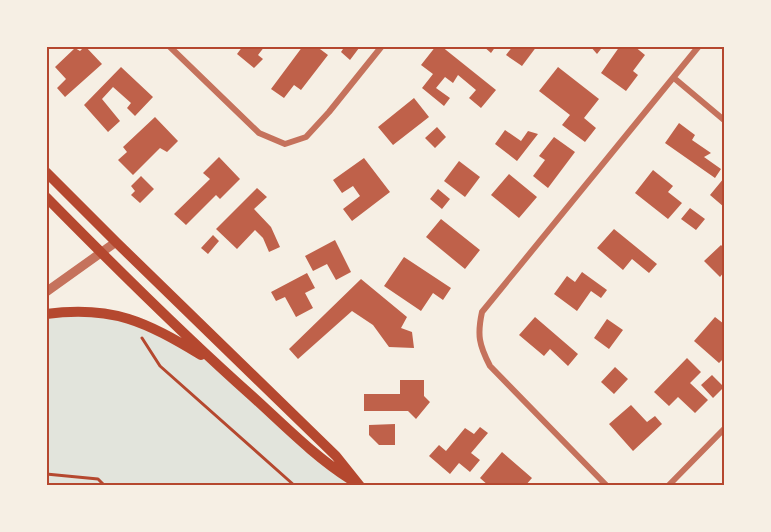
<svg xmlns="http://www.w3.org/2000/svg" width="771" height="532" font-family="'Sofia Sans Condensed',sans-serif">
  <rect width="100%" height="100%" fill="#f6efe4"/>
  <path fill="#e2e4dc" d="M46,314L129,318L219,366L360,485H47Z"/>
  <path fill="#bf614a" d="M85,46L102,64L65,97L57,88L66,79L55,67L75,48L80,51Z
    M243,46H265L258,55L263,59L254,68L237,54Z
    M303,46H316L328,55L301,90L294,85L284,98L271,89Z
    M345,46L359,48L350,60L341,52Z
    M436,46H441L496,90L481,108L469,98L476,90L458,75L453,83L445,77L436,88L450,98L444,106L422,88L433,74L421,65Z
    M483,46H496L491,53Z
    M513,46H537L522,66L506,55Z
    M590,46H598L601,49L597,54Z
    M620,46H634L645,55L633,71L638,75L626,91L601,73Z
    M121,67L153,97L135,116L127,108L131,103L113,87L102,99L120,121L108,132L84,105Z
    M558,67L599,99L584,118L596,128L585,142L562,125L570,115L539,91Z
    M414,98L429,117L393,145L378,127Z
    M155,117L178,141L167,152L160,148L133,175L118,160L127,152L123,147Z
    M679,123L695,135L692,140L711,153L704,157L721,169L715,178L665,143Z
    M437,127L446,137L435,148L425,138Z
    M505,130L521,141L528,131L538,134L517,161L495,144Z
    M554,137L575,152L548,188L533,176L545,160L539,156Z
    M219,157L240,179L220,199L216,195L186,225L174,214L210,179L203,173Z
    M364,158L390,192L352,221L343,209L360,196L353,186L342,193L333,180Z
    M459,161L480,177L465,197L444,181Z
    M653,170L673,186L668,192L682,203L668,219L635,193Z
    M509,174L537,197L519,218L491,195Z
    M141,176L154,189L140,203L131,195L135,191L131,186Z
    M724,178V207L710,195Z
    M257,188L267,197L254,209L271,227L280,247L269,252L263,238L255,230L237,249L216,229Z
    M438,189L450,199L442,209L430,199Z
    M690,208L705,219L696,230L681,219Z
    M441,219L480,250L465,269L426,237Z
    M614,229L657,264L649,273L632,259L623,270L597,248Z
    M213,235L219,241L208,254L201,248Z
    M335,240L351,272L336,280L327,264L313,271L305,256Z
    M721,245L724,248V272L720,277L704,261Z
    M404,257L451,288L443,300L433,293L421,311L384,286Z
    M582,272L607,290L601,298L591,291L577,311L554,294L567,276L575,282Z
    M307,273L315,288L305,293L313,308L296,317L285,297L276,301L271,292Z
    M361,279L407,317L401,328L412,332L414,348L389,347L373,325L352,311L298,359L289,349Z
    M535,317L578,354L568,366L550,349L544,356L519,335Z
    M715,317L724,324V358L719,363L694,341Z
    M607,319L623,330L609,349L594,338Z
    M687,358L701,372L690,383L708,400L695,413L678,397L669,406L654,392Z
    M615,367L628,379L614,394L601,382Z
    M712,375L724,387L713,398L701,385Z
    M400,380H424V396L430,402L416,419L408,411H364V394H400Z
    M631,405L647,422L655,416L662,424L633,451L609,424Z
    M395,424V445H379L369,435V425Z
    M480,427L488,433L471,453L480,460L470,472L459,463L450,474L429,456L439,445L446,451L465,428L474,434Z
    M502,452L532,478L525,486H489L480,478Z"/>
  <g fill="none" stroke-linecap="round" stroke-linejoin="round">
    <path stroke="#b5482f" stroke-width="3" d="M142,338L160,366L295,486
      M46,474L98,479L105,486"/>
    <path stroke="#c5725c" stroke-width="6" d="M169,46L259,133L285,144L306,137L329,112L382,46
      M674,78L724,120
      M607,486L490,366C479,345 477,335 482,312L699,46
      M668,486L724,429"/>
    <path stroke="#c5725c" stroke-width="9" d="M46,292L116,242"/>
    <path stroke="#b5482f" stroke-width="10" d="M46,172L116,242L336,456L360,486
      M46,197C113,265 181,333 252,396C284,425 314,456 350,479
      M46,314C113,305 146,322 201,355"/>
  </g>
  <rect width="771" height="532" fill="none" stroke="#f6efe4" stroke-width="96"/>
  <rect x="48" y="48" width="675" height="436" fill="none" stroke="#b5482f" stroke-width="2"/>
</svg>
